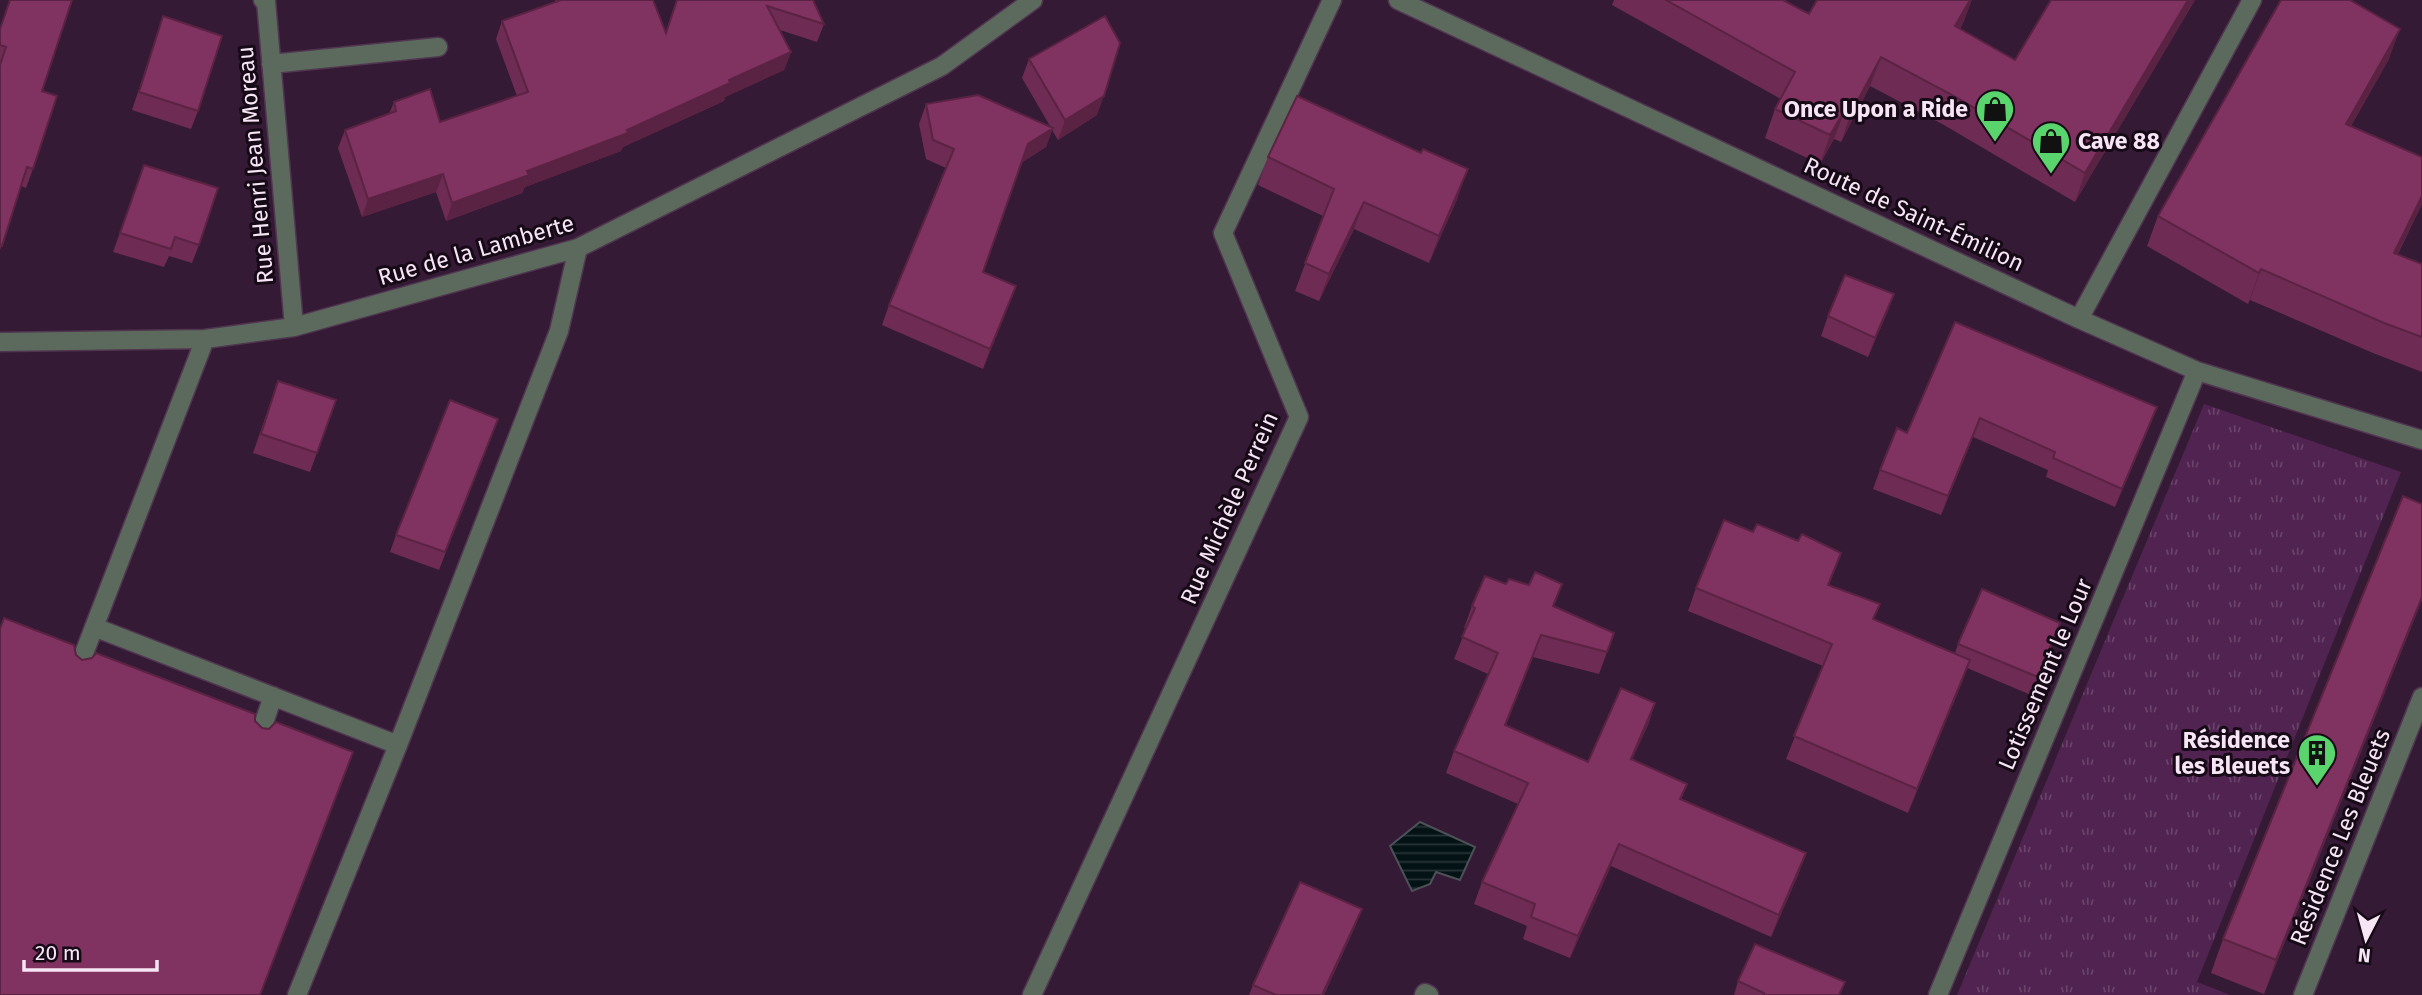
<svg xmlns="http://www.w3.org/2000/svg" width="2422" height="995" font-family="'Fira Sans',sans-serif">
  <defs>
    <pattern id="grass-tufts" width="24" height="20" patternUnits="userSpaceOnUse" patternTransform="scale(1.75)"><rect width="24" height="20" fill="#502350"/><path d="M3 7l-1-3M5 7V3M7 7l1-3M15 17l-1-3M17 17v-4M19 17l1-3" fill="none" stroke="#6a436a"/></pattern>
    <pattern id="water-rules" width="6" height="5" patternUnits="userSpaceOnUse" patternTransform="scale(1.75)"><rect width="6" height="5" fill="#031215"/><path d="M0 2.5h6" fill="none" stroke="#283438"/></pattern>
  </defs>
  <rect width="100%" height="100%" fill="#351a35"/>
  <path fill="url(#grass-tufts)" d="M2204,404L2401,472L2197,982L2230,995H1957Z"/>
  <path fill="url(#water-rules)" stroke="#4c5158" stroke-width="2" d="M1420,822L1475,847L1460,880L1436,872L1430,884L1412,891L1390,846Z"/>
  <g fill="none" stroke-linecap="round" stroke-linejoin="round">
    <g stroke="#503650" stroke-width="21">
      <path id="minor" d="M263,0L266,1L294,327
        M1398,0L2079,319L2197,371L2422,440
        M271,64L438,47
        M2079,319L2252,0
        M0,342L205,339L294,327L578,248L942,66L1033,0
        M94,627L398,745
        M73,682L205,339
        M255,749L273,696
        M297,995L398,745L559,331L578,248
        M1032,995L1299,417L1223,233L1332,0
        M1424,995L1425,993L1429,995
        M1938,995L2197,371
        M2303,995L2422,697"/>
    </g>
    <use href="#minor" stroke="#5c6a5d" stroke-width="18"/>
  </g>
  <path fill="#6e2b53" d="M555,0H653L666,32L677,0H813L824,24L817,42L780,30L791,52L784,70L725,97L724,101L623,147L621,151L525,187L522,193L446,221L436,192L362,217L338,148L345,130L389,114L394,102L440,122L517,96L496,39L502,21L556,2Z
    M1614,0H1783L1809,14L1964,21L1960,29L2015,60L2051,0H2195L2075,202L1944,125L1870,86L1841,142L1834,139L1820,164L1765,138L1775,109L1781,99L1612,5Z
    M163,17L198,111L191,129L132,110Z
    M0,28L42,91L33,169L26,188L21,186L0,250Z
    M1029,59L1097,115L1058,140L1052,130L1046,147L1021,163L983,272L1016,286L983,369L882,325L889,305L946,168L926,159L919,124L926,104L1050,126L1022,78Z
    M2389,59L2351,126L2422,157V204L2398,254L2422,264V372L2373,353L2250,300L2248,304L2147,246L2158,216Z
    M1268,157L1458,197L1429,263L1354,229L1319,301L1295,291L1323,216L1258,185Z
    M144,165L199,245L192,263L169,256L164,267L113,252Z
    M1894,294L1887,313L1868,357L1821,336L1828,316Z
    M1955,322L2157,407L2150,425L2115,507L2046,477L2048,470L1973,437L1941,515L1873,489L1880,470L1907,433Z
    M336,400L310,472L253,453L271,401Z
    M498,419L439,570L390,552L396,535Z
    M1798,541L1841,553L1829,585L1874,619L1955,653L1958,644L2060,623L2031,695L1967,668L1908,813L1786,759L1823,666L1688,611L1696,588Z
    M2422,600L2264,994L2211,973L2223,939Z
    M1472,606L1614,633L1599,674L1533,657L1506,725L1588,762L1655,703L1648,725L1632,759L1687,784L1681,800L1806,853L1798,875L1771,937L1611,866L1570,958L1523,939L1527,926L1474,904L1482,882L1518,804L1446,773L1454,751L1488,674L1454,659L1466,629L1464,628Z
    M1362,909L1354,929L1324,995H1249L1253,985Z
    M1738,981L1840,995H1734Z"/>
  <path fill="#5a2343" d="M1970,0H1972L1964,21L1944,55L1955,26Z
    M2188,0H2195L2075,202L2085,173Z
    M2400,29L2389,59L2335,154L2346,124Z
    M791,52L784,70L725,97L724,101L623,147L621,151L525,187L522,193L446,221L452,203L627,130L729,80Z
    M1881,57L1870,86L1841,142L1851,113Z
    M1104,96L1097,115L1058,140L1065,120Z
    M1845,110L1834,139L1820,164L1830,135Z
    M1053,128L1046,147L1021,163L1028,144Z
    M1468,169L1458,197L1429,263L1439,236Z
    M443,174L436,192L362,217L368,199Z
    M2422,196V204L2383,283L2394,253Z
    M1364,202L1354,229L1319,301L1329,274Z
    M2261,269L2250,300L2248,304L2259,273Z
    M1016,286L1009,305L983,369L990,349Z
    M1894,294L1887,313L1868,357L1875,338Z
    M2157,407L2150,425L2115,507L2122,489Z
    M1980,418L1973,437L1941,515L1948,496Z
    M2422,597V600L2264,994L2276,960Z
    M1541,635L1533,657L1497,747L1505,725Z
    M1970,660L1962,683L1908,813L1917,789Z
    M1655,703L1648,725L1623,780L1631,759Z
    M353,752L341,785L260,995Z
    M1619,844L1611,866L1570,958L1578,936Z
    M1806,853L1798,875L1771,937L1779,915Z
    M1362,909L1354,929L1324,995H1322Z"/>
  <path fill="#803260" stroke="#5a2343" stroke-width="2" d="M10,0H72L42,91L57,96L33,169L27,167L2,246L0,245V65L6,47L0,45V29Z
    M561,0H653L666,33L677,0H813L824,24L767,6L791,52L729,80L730,83L627,130L628,133L527,171L529,175L452,203L443,174L368,199L345,130L396,111L394,102L430,89L440,122L528,92L502,21Z
    M1666,0H1783L1809,14L1817,0H1970L1955,26L2015,60L2051,0H2188L2085,173L1954,96L1881,57L1851,113L1845,110L1830,135L1775,109L1795,72Z
    M2281,0H2350L2400,29L2346,124L2422,157V196L2394,253L2422,264V337L2384,323L2261,269L2259,273L2158,216Z
    M163,16L222,36L198,111L139,92Z
    M1105,16L1120,43L1104,96L1065,120L1029,59Z
    M978,95L1053,128L1028,144L983,272L1016,286L990,349L889,305L954,149L933,140L926,104Z
    M1297,96L1421,153L1423,149L1468,169L1439,236L1364,202L1329,274L1305,263L1334,189L1268,157Z
    M144,165L218,188L199,245L175,237L171,249L120,233Z
    M1845,275L1894,294L1875,338L1828,316Z
    M1955,322L2157,407L2122,489L2053,458L2055,452L1980,418L1948,496L1880,470L1897,428L1907,433Z
    M278,381L336,400L317,453L261,434Z
    M450,400L498,419L445,552L396,535Z
    M2403,496L2422,504V597L2276,960L2223,939Z
    M1724,520L1753,532L1757,524L1798,541L1802,534L1841,553L1828,585L1880,604L1873,619L1970,660L1917,789L1794,736L1832,644L1696,588Z
    M1535,572L1562,584L1553,606L1614,633L1607,652L1541,635L1505,725L1588,762L1621,688L1655,703L1631,759L1687,784L1680,799L1806,853L1779,915L1619,844L1578,936L1531,917L1535,904L1482,882L1528,783L1454,751L1498,653L1462,637L1475,608L1472,606L1485,576L1506,584L1509,579L1529,585Z
    M1982,589L2060,623L2038,677L1958,644Z
    M4,618L74,645L76,655L82,660L92,658L96,653L255,714V721L262,728L269,729L276,722L353,752L260,995H0V629Z
    M1300,882L1362,909L1322,995H1276L1253,985Z
    M1755,944L1845,982L1839,995H1763L1764,993L1738,981Z"/>
  <defs>
    <g id="shop-pin" transform="scale(2.0125)"><path d="M0 17L-7.5 6A9.5 9.5 0 1 1 7.5 6Z" fill="#5ad56e" stroke="#160a16"/><path d="M-5-2.5h2.3a2.7 3.5 0 0 1 5.4 0H5L5.5 6h-11ZM-1.5-2.5h3a1.5 2.3 0 0 0-3 0Z" fill="#111"/></g>
    <g id="building-pin" transform="scale(2.0125)"><path d="M0 17L-7.5 6A9.5 9.5 0 1 1 7.5 6Z" fill="#5ad56e" stroke="#160a16"/><path d="M-4-6H4V6H1V3H-1V6H-4ZM-2.5-4.3h1.7v1.8h-1.7ZM.8-4.3h1.7v1.8H.8ZM-2.5-1h1.7V.8h-1.7ZM.8-1h1.7V.8H.8Z" fill="#111"/></g>
  </defs>
  <g fill-rule="evenodd">
    <use href="#shop-pin" x="1995" y="109"/>
    <use href="#shop-pin" x="2051" y="141"/>
    <use href="#building-pin" x="2317" y="753"/>
  </g>
  <g text-anchor="middle" dominant-baseline="central" stroke-width="6" stroke-linejoin="round" paint-order="stroke">
    <g font-size="23" font-weight="bold" fill="#f7e5f6" stroke="#160a16" text-anchor="end">
      <text x="1968" y="109">Once Upon a Ride</text>
      <text x="2078" y="141" text-anchor="start">Cave 88</text>
      <text x="2290" y="740">Résidence<tspan x="2290" dy="26">les Bleuets</tspan></text>
    </g>
    <g font-size="23" fill="#f7e5f6" stroke="#160a16">
      <text transform="translate(255 165) rotate(-95)">Rue Henri Jean Moreau</text>
      <text transform="translate(1914 214) rotate(25)">Route de Saint-Émilion</text>
      <text transform="translate(476 250) rotate(-16)">Rue de la Lamberte</text>
      <text transform="translate(1229 508) rotate(-66)">Rue Michèle Perrein</text>
      <text transform="translate(2045 674) rotate(-67)">Lotissement le Lour</text>
      <text transform="translate(2340 837) rotate(-68)">Résidence Les Bleuets</text>
    </g>
  </g>
  <g transform="translate(2366 939) rotate(186)" stroke="#160a16" stroke-width="5" paint-order="stroke">
  <path d="M0-5L12 26L0 18L-12 26Z" fill="#f7e5f6"/>
  <text y="-10" font-size="19" font-weight="bold" text-anchor="middle" fill="#f7e5f6">N</text>
  </g>
  <path d="M24 960v10h133v-10" fill="none" stroke="#f7e5f6" stroke-width="3.5"/>
  <text x="35" y="960" font-size="21" fill="#f7e5f6" stroke="#160a16" stroke-width="5" paint-order="stroke">20 m</text>
</svg>
